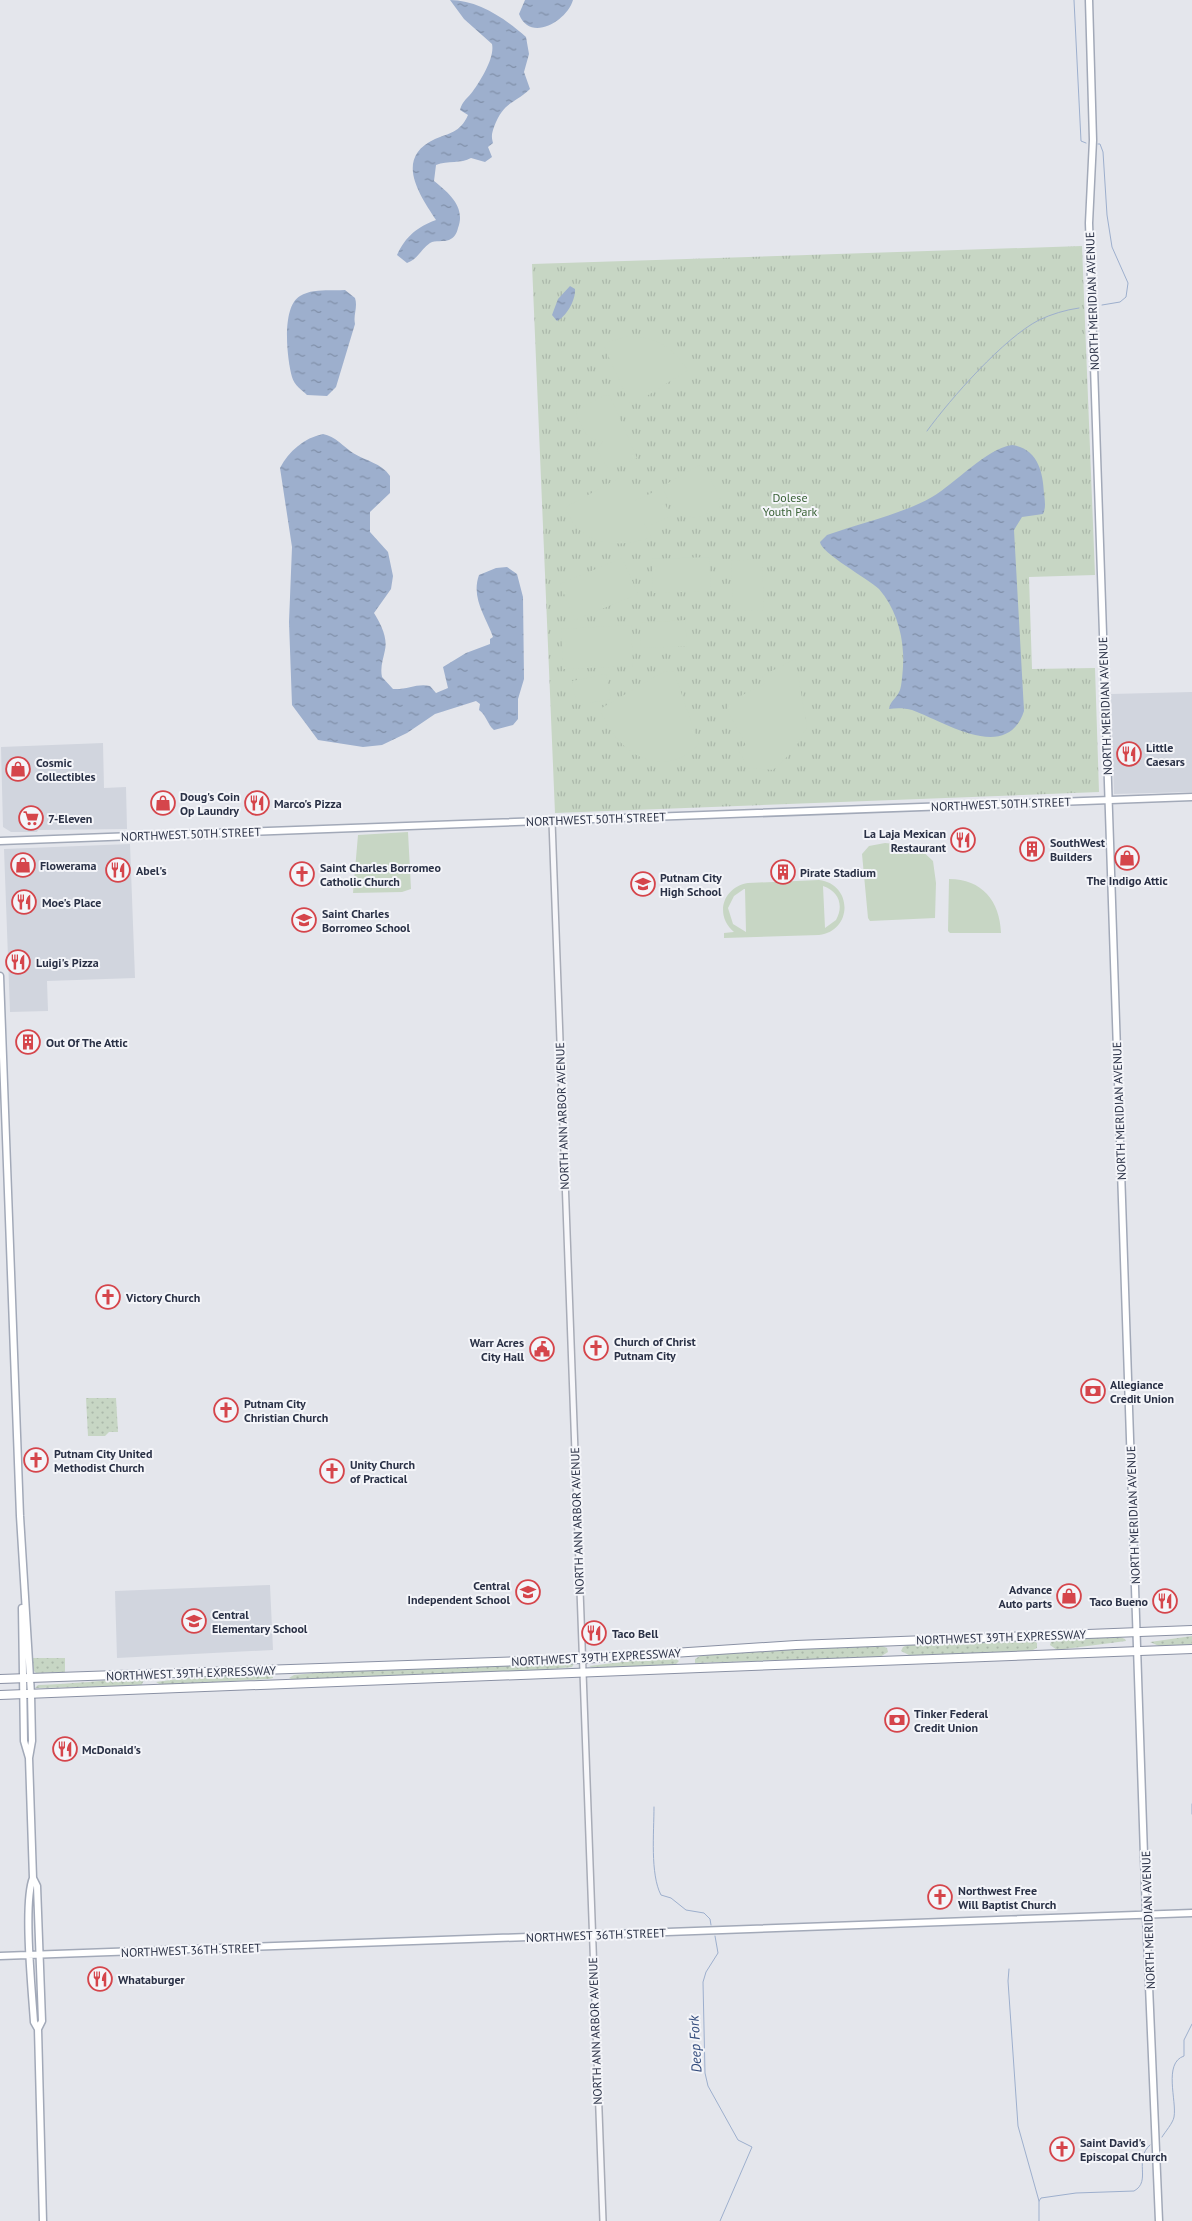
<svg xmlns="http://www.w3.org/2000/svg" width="1192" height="2221" font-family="'PT Sans',sans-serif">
  <defs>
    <pattern id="grass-dots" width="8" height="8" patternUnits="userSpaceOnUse" patternTransform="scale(1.25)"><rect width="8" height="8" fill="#c7d6c4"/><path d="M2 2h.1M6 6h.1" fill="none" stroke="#abb8aa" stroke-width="1.8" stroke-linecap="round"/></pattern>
    <pattern id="park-tufts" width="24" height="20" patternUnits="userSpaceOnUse" patternTransform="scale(1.25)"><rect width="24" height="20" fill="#c7d6c4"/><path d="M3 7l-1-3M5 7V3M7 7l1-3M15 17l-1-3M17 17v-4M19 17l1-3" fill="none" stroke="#abb8aa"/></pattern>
    <pattern id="water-ripples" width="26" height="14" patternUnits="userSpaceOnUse" patternTransform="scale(1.25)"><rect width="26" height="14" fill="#9dafcd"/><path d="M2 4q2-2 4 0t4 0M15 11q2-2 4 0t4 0" fill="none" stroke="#808fa8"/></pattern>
  </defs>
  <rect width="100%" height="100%" fill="#e4e6ec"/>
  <path fill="#d1d5de" d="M1192,692V792L1114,794L1111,694Z
    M103,743L104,788L126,787L127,829L38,830L37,832H11L3,827L1,747Z
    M130,844L135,978L47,981L48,1011L10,1012L4,849Z
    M270,1585L273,1650L117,1658L115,1591Z"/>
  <path fill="url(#grass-dots)" d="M86,1398H116L118,1432H109L105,1436H88Z
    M1117,1636L1125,1639L1126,1641L1057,1650L1050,1645L1051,1642L1058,1638Z
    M1192,1636V1645L1159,1646L1150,1642Z
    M1030,1639L1037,1643V1648L1031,1651L911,1656L901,1651L903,1647L910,1644Z
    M880,1645L887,1648L888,1652L880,1657L695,1663V1659L700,1656L764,1650Z
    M33,1658H65V1672L36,1673L33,1670Z
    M676,1659L679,1661L674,1666L595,1669L589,1666L639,1660Z
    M569,1662L574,1664L572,1667L525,1672L294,1680L289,1678L294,1675L335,1671Z
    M273,1675V1678L269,1679L161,1685L156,1682L200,1676Z
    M141,1678L144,1680L141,1686L35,1688L38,1685C73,1684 106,1680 141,1678Z"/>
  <path fill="url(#park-tufts)" d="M1082,246L1095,575L1029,577L1032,669L1095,668L1099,792L555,813L532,264Z"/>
  <path fill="#c7d6c4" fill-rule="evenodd" d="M625,337C653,335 672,346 688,370L634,404L629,402L603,344Z
    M605,395L610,396L637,458L612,469H608L597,450L603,441C586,441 583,428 576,415L577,410Z
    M699,465L705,467L723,505C717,509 709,513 702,516C682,522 667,504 663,486Z
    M619,478L623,479L634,501L658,490L671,516L652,525L644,523L651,537C620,550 576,545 566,507Z
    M709,557L711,591L653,593L652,559Z
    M622,558L638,594L575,620L560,584Z
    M762,559L764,610L733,611L731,561Z
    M685,620L687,646L641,648L640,623Z
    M631,625L633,666L563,669L561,629Z
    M795,659L807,726C800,744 787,758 773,770L748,768L738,749L746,745L727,709L730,701L765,684L762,676Z
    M665,671L674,672L699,744C662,783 615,752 600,709Z
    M606,674L611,699L577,705L572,681Z
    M408,832L411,889L402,892L353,893L358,835Z
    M885,843L917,846L933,861L936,883L935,918L870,921L868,918L862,854L869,846Z
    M949,879C982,879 1000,901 1001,933H950L948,931Z
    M819,880C853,884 853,931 819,935L724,938V933L734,932C714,915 723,887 748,883ZM823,886C839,891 844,906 836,920L825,928ZM744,889H745L746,932L733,924L728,908L734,896Z"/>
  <path fill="url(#water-ripples)" d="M450,0C478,0 506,19 526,37L529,54L524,72L530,89C513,105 504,101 494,127C492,133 491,136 493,143L488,147L492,157L485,162L471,158C461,164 448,160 436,165L434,181C449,193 466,207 458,228C457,233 454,238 449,240C444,242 435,240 430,243C421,249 418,259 407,263L397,255C406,236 417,227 436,220C419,194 394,158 435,139C449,133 460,133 468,115L460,110C462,101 468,98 473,91C481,80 495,57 492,44L464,19Z
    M525,0H573C567,21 530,43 519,14Z
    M570,286L575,289C576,300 566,317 557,321L552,315L558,299Z
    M345,290L355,298C358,307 353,315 355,324L336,387L327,396L307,395C302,390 294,385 292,377C287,359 281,307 300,296C313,288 330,291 345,290Z
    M323,434C335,436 344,447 353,453C366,461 381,463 390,476V493L370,512V532L388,552L393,576L391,589L374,613C380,623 388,637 385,650C383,660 380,667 382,677L393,689C407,690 417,683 430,686L436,693L448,688L443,667L466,653L490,644V639L493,637C485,615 471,598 479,575L496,568L507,567L517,574L523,597L524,679L518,699V719L513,725L494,730C487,724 487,716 479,710L480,704L476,701L435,714L407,733L382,745L363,747L318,740L292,705L289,622L292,547L280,468C289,451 304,438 323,434Z
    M1012,445C1038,449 1043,472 1044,494C1045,501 1046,508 1043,514L1022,517L1014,530L1024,711C1007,764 943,721 912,710C905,708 896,708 889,709C890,701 897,698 900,690C902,686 904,659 903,653C902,630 894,606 879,589C867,578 821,553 820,542L827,535C858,524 905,513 932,497C956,483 986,449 1012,445Z"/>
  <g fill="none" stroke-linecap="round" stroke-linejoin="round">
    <path stroke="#9dafcd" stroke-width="1" d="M1074,0L1081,141L1086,143
      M1098,144H1100L1103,152L1107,215L1112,247L1128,283L1126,297L1120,302L1102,305
      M927,431C951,398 1004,338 1039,320C1052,314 1065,310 1079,308
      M1192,1804V1814
      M654,1807C654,1832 650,1874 661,1895L671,1898L686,1910L704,1913L710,1919L711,1925
      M715,1936L718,1953L706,1972L703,1982L705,2073L708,2086L738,2140L752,2147L720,2221
      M1009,1969L1008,1981L1018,2126L1039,2201
      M1162,2137C1165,2132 1173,2123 1174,2117C1177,2101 1163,2063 1184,2056V2040L1192,2024
      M1039,2221V2201L1041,2198L1076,2193L1134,2191C1152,2181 1133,2160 1150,2145"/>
    <g stroke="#a8acb7" stroke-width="8">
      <path id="minor" d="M552,821L603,2221"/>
    </g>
    <g stroke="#a2a9b8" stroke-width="9">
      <path id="major" d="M1089,0L1093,140L1089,223L1093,336L1146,1915L1159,2221
        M0,841L1192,797
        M0,976L20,1516L31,1694L32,1741L29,1758
        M22,1608L24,1741L29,1758L33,1878L37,1886L42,2021L38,2029
        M33,1878C23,1903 32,1991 34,2022L38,2029L43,2221
        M0,1956L1192,1913"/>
    </g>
    <g stroke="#8a91a4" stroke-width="10">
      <path id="highway" d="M0,1679L582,1659L796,1645L1192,1630
        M0,1695L1192,1649"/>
    </g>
    <use href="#minor" stroke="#f7f7fa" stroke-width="5"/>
    <use href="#major" stroke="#fff" stroke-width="6"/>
    <use href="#highway" stroke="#fff" stroke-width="8"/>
  </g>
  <defs>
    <g id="restaurant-ring" transform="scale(1.25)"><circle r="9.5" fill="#f4f5f9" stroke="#d5454b" stroke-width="1.5"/><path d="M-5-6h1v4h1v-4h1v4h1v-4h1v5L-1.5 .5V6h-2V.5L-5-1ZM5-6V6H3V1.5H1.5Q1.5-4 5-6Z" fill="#d5454b"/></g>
    <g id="shop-ring" transform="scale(1.25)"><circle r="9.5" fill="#f4f5f9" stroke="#d5454b" stroke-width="1.5"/><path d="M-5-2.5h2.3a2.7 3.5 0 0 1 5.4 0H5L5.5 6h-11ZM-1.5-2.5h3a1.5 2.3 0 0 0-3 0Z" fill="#d5454b"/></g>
    <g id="supermarket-ring" transform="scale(1.25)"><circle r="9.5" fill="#f4f5f9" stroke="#d5454b" stroke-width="1.5"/><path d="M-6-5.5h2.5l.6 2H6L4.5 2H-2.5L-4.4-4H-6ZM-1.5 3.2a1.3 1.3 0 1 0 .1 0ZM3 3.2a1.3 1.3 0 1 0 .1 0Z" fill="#d5454b"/></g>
    <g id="building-ring" transform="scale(1.25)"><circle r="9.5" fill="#f4f5f9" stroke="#d5454b" stroke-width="1.5"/><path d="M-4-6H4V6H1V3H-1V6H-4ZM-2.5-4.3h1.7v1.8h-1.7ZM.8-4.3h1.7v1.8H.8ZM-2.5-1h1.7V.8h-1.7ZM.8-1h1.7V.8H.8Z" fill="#d5454b"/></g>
    <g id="church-ring" transform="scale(1.25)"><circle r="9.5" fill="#f4f5f9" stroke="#d5454b" stroke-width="1.5"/><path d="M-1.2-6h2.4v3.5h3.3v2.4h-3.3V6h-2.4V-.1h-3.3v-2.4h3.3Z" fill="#d5454b"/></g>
    <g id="school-ring" transform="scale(1.25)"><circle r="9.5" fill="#f4f5f9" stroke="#d5454b" stroke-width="1.5"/><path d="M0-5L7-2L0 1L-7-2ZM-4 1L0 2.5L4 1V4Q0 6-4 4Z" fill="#d5454b"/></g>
    <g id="civic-ring" transform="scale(1.25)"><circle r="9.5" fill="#f4f5f9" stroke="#d5454b" stroke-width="1.5"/><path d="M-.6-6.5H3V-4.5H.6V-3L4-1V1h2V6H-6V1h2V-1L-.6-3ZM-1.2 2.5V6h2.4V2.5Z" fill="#d5454b"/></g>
    <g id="bank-ring" transform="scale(1.25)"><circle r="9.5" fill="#f4f5f9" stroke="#d5454b" stroke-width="1.5"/><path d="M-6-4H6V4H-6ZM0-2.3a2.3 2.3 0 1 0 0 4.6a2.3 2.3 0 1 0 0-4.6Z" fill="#d5454b"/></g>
  </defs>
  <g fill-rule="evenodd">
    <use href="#restaurant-ring" x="1129" y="754"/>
    <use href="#shop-ring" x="18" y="769"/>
    <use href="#shop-ring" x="163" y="803"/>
    <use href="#restaurant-ring" x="257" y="803"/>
    <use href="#supermarket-ring" x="31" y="818"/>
    <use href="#restaurant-ring" x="963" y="840"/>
    <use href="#building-ring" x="1032" y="849"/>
    <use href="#shop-ring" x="1127" y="858"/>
    <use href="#shop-ring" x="23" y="865"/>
    <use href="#restaurant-ring" x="118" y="870"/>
    <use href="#building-ring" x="783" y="872"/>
    <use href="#church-ring" x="302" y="874"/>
    <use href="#school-ring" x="643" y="884"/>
    <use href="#restaurant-ring" x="24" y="902"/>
    <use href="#school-ring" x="304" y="920"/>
    <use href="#restaurant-ring" x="18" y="962"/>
    <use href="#building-ring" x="28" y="1042"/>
    <use href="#church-ring" x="108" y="1297"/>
    <use href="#church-ring" x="596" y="1348"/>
    <use href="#civic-ring" x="542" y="1349"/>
    <use href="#bank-ring" x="1093" y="1391"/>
    <use href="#church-ring" x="226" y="1410"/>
    <use href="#church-ring" x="36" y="1460"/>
    <use href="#church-ring" x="332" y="1471"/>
    <use href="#school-ring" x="528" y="1592"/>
    <use href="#shop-ring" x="1069" y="1596"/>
    <use href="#restaurant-ring" x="1165" y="1601"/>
    <use href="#school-ring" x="194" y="1621"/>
    <use href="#restaurant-ring" x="594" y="1633"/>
    <use href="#bank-ring" x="897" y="1720"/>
    <use href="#restaurant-ring" x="65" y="1749"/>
    <use href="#church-ring" x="940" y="1897"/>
    <use href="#restaurant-ring" x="100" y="1979"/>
    <use href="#church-ring" x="1062" y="2149"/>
  </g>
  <g text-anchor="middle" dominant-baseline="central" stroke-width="4" stroke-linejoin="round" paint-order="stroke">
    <g font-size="12" fill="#2a3146" stroke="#f4f5f9">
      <text transform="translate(1092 301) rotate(-92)">NORTH MERIDIAN AVENUE</text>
      <text transform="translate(1105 706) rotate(-92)">NORTH MERIDIAN AVENUE</text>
      <text transform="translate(1001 804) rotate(-2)">NORTHWEST 50TH STREET</text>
      <text transform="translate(596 819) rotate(-2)">NORTHWEST 50TH STREET</text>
      <text transform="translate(191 834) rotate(-2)">NORTHWEST 50TH STREET</text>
      <text transform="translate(1119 1111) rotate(-92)">NORTH MERIDIAN AVENUE</text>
      <text transform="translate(562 1116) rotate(-92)">NORTH ANN ARBOR AVENUE</text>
      <text transform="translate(1133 1515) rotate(-92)">NORTH MERIDIAN AVENUE</text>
      <text transform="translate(577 1521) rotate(-92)">NORTH ANN ARBOR AVENUE</text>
      <text transform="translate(1001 1637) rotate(-2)">NORTHWEST 39TH EXPRESSWAY</text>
      <text transform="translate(596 1657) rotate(-3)">NORTHWEST 39TH EXPRESSWAY</text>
      <text transform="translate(191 1673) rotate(-2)">NORTHWEST 39TH EXPRESSWAY</text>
      <text transform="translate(1148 1920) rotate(-92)">NORTH MERIDIAN AVENUE</text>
      <text transform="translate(596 1935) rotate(-2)">NORTHWEST 36TH STREET</text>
      <text transform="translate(191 1950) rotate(-2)">NORTHWEST 36TH STREET</text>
      <text transform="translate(595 2031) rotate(-92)">NORTH ANN ARBOR AVENUE</text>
    </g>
    <g font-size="12" fill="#3a6237" stroke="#f4f5f9">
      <text x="790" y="497">Dolese<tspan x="790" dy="14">Youth Park</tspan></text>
    </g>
    <g font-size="12" font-weight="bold" fill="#2a3146" stroke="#f4f5f9" text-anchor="start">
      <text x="1146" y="747">Little<tspan x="1146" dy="14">Caesars</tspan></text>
      <text x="36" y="762">Cosmic<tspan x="36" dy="14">Collectibles</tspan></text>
      <text x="180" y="796">Doug's Coin<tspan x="180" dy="14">Op Laundry</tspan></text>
      <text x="274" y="803">Marco's Pizza</text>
      <text x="48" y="818">7-Eleven</text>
      <text x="946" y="833" text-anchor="end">La Laja Mexican<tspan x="946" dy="14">Restaurant</tspan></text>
      <text x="1050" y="842">SouthWest<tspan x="1050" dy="14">Builders</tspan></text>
      <text x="40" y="865">Flowerama</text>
      <text x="320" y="867">Saint Charles Borromeo<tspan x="320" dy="14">Catholic Church</tspan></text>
      <text x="136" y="870">Abel's</text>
      <text x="800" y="872">Pirate Stadium</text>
      <text x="660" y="877">Putnam City<tspan x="660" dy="14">High School</tspan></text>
      <text x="1127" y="880" text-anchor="middle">The Indigo Attic</text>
      <text x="42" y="902">Moe's Place</text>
      <text x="322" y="913">Saint Charles<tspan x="322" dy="14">Borromeo School</tspan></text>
      <text x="36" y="962">Luigi's Pizza</text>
      <text x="46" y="1042">Out Of The Attic</text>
      <text x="126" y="1297">Victory Church</text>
      <text x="614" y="1341">Church of Christ<tspan x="614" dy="14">Putnam City</tspan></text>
      <text x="524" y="1342" text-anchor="end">Warr Acres<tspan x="524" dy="14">City Hall</tspan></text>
      <text x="1110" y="1384">Allegiance<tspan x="1110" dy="14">Credit Union</tspan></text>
      <text x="244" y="1403">Putnam City<tspan x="244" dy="14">Christian Church</tspan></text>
      <text x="54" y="1453">Putnam City United<tspan x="54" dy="14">Methodist Church</tspan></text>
      <text x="350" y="1464">Unity Church<tspan x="350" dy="14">of Practical</tspan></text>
      <text x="510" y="1585" text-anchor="end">Central<tspan x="510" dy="14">Independent School</tspan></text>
      <text x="1052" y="1589" text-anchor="end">Advance<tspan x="1052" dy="14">Auto parts</tspan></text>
      <text x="1148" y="1601" text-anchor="end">Taco Bueno</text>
      <text x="212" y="1614">Central<tspan x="212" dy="14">Elementary School</tspan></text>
      <text x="612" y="1633">Taco Bell</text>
      <text x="914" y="1713">Tinker Federal<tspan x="914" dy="14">Credit Union</tspan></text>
      <text x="82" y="1749">McDonald's</text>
      <text x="958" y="1890">Northwest Free<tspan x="958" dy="14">Will Baptist Church</tspan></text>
      <text x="118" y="1979">Whataburger</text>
      <text x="1080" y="2142">Saint David's<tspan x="1080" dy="14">Episcopal Church</tspan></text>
    </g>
    <g font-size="14" font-style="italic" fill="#324b7c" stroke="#f4f5f9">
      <text transform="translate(695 2044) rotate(-93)">Deep Fork</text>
    </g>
  </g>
</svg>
